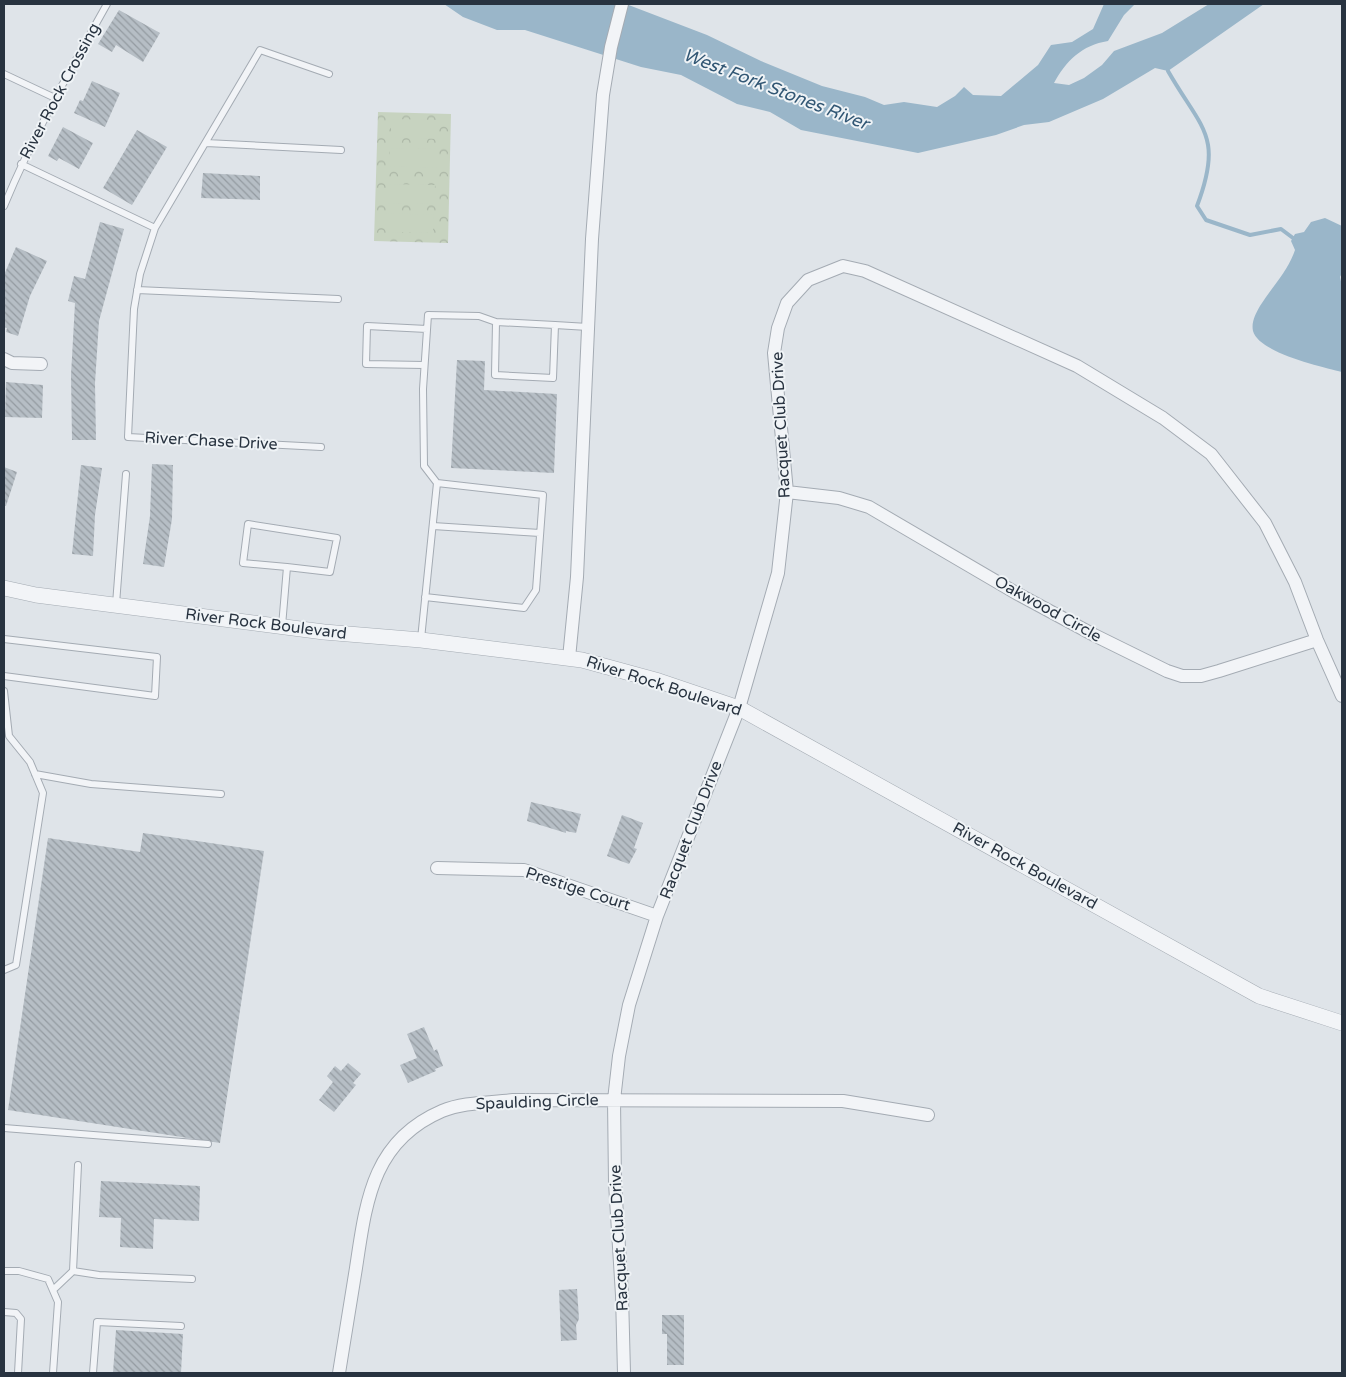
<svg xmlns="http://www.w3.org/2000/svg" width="1346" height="1377" font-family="'Varela Round',sans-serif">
  <defs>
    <pattern id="park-crowns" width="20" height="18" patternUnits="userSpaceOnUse" patternTransform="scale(1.25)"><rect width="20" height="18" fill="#c7d3c0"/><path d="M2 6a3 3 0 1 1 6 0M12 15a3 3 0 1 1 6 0" fill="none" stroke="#abb6a6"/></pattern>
    <pattern id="building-back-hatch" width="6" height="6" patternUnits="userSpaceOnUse" patternTransform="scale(1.25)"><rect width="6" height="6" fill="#b6bec5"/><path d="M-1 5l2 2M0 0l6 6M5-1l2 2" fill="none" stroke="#949ba1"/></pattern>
  </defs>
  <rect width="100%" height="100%" fill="#dfe4e9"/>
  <path fill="url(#park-crowns)" d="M378,112L451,114L448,243L374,241Z"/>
  <path fill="#c7d3c0" d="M391,119L438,120V139L391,137Z
    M390,148L437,149V168L390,166Z
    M388,184L435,185L434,204L387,203Z
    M386,213L434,215L433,233L386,232Z"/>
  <path fill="#9ab6c9" d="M444,4H626L707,35L761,61L822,86L865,97L884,105L904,102L937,107L955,96L964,87L973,95L1001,96L1038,65L1051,45L1072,42L1093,29L1104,4H1135L1124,15L1108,41C1082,45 1066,61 1054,83L1069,85L1084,78L1102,65L1114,51L1162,33L1209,4H1264L1168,71L1155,68L1103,99L1049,122L1024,125L996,135L918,153L801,130L770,112L737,104L681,75L641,67L525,30H497L463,17Z
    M1325,218L1342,226V273L1340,277L1342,286V372C1322,367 1259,353 1253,331C1251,322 1256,313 1260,306C1272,287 1288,271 1295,250L1291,241L1295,234L1304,232L1311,222Z"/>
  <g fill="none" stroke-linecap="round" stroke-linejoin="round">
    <path stroke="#9ab6c9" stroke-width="4" d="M1168,71C1201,129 1224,135 1197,206L1206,220L1250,235L1281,229L1293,238"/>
  </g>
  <path fill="url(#building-back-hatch)" d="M119,10L160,33L143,62L116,45L112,52L98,44Z
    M92,81L120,93L105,127L74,113L80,100L83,101Z
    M63,127L93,143L79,169L59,158L57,161L48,156Z
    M137,130L167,147L132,205L103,188Z
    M203,173L260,176V200L201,198Z
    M100,222L124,229L99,321L95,383L96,440H72L71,375L75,303L68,301L74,276L85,279Z
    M16,247L47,261L30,296L18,336L6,332L7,328L4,327V275Z
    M457,360L485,361L484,390L557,394L554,473L451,468Z
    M6,382L43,385L42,418L5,417Z
    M152,464L173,465L172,519L164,567L143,564L150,516Z
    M81,465L102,468L95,515L93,556L72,554Z
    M4,467L17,472L6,506H4Z
    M531,802L581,814L576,833L566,831V833L527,821Z
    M622,815L643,823L634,848L637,849L629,864L607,856Z
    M143,833L264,851L220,1143L8,1110L48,838L140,852Z
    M424,1027L434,1051L437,1049L443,1066L435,1069L436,1071L408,1083L400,1065L417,1058L407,1034Z
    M348,1063L361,1074L353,1083L356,1085L334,1112L319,1100L333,1082L327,1076L335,1066L341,1071Z
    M101,1181L200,1186L199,1221L154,1219L153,1249L120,1247L121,1218L99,1217Z
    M577,1289L579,1319L576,1325L577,1340L561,1341L559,1290Z
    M662,1315H684V1365H667V1334H662Z
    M116,1330L183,1334L181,1373H113Z"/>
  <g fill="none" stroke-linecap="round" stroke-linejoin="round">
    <g stroke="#a4abb3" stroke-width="8">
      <path id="service" d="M4,74L55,98
        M206,143L341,150
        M21,164L155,228L260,50L329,74
        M4,206C33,136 70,70 107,4
        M155,228L140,274L134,309L128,437L321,447
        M137,290L338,299
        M496,322L555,325
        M424,365L366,364L367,326L427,329
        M437,483L424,466L423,389L428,315L479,316L496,322L495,375L553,378L555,325L588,327
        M433,526L540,533
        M116,604L126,474
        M282,626L287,567L243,563L248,524L337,538L330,572L287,567
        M4,639L157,657L155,696L4,676
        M421,639L437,483L543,495L536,590L524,608L425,597
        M4,691L9,736L30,762L43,793L16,965L4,970
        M35,774L91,784L221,794
        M4,1128L208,1144
        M4,1271H19L48,1279L58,1302L53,1373
        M73,1271L78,1165
        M53,1290L73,1271L99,1275L192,1279
        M4,1312L16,1313L21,1319L18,1373
        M93,1373L97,1322L181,1326"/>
    </g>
    <g stroke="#a4abb3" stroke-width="14">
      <path id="minor" d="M4,359L12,363L41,364
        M787,492L839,498L869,507L1016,593L1094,635L1167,671L1182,676H1201L1219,671L1317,640
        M569,658L577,577L592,239L603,95L611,47L622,4
        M437,868L524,870L657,916
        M339,1373C345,1338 350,1303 356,1268C366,1202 372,1141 442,1111C464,1102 489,1103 513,1100L843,1101L928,1115
        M624,1373L622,1295L615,1183L614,1100L619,1056L629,1005L657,916L739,708L778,573L787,492L774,353L778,328L787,303L808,280L843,266L865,271L1077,366L1163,418L1211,454L1265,523L1295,582L1317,640L1342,696"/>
    </g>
    <g stroke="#a4abb3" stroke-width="16">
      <path id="tertiary" d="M4,588L36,595L324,632L421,640L582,660L659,681L739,708L1259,996L1342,1023"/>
    </g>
    <use href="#service" stroke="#f2f4f7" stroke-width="6"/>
    <use href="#minor" stroke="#f2f4f7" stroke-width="12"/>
    <use href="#tertiary" stroke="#f2f4f7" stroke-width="15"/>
  </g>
  <g text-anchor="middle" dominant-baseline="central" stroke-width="4" stroke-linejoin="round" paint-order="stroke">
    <g font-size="16" fill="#283340" stroke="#eff3f6">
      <text transform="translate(60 91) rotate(-62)">River Rock Crossing</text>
      <text transform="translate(781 425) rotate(-93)">Racquet Club Drive</text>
      <text transform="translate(211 441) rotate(3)">River Chase Drive</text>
      <text transform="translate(1048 609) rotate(29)">Oakwood Circle</text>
      <text transform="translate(266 624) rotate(7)">River Rock Boulevard</text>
      <text transform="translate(664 686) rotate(18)">River Rock Boulevard</text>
      <text transform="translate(691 830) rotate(-69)">Racquet Club Drive</text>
      <text transform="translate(1025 866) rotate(29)">River Rock Boulevard</text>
      <text transform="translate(578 889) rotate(18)">Prestige Court</text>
      <text transform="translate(537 1102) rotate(-2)">Spaulding Circle</text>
      <text transform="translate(619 1238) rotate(-93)">Racquet Club Drive</text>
    </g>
    <g font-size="18" font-style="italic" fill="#325774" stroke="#eff3f6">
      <text transform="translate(776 89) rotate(21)">West Fork Stones River</text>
    </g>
  </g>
  <rect width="1346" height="1377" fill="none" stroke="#283340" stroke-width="10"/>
</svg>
